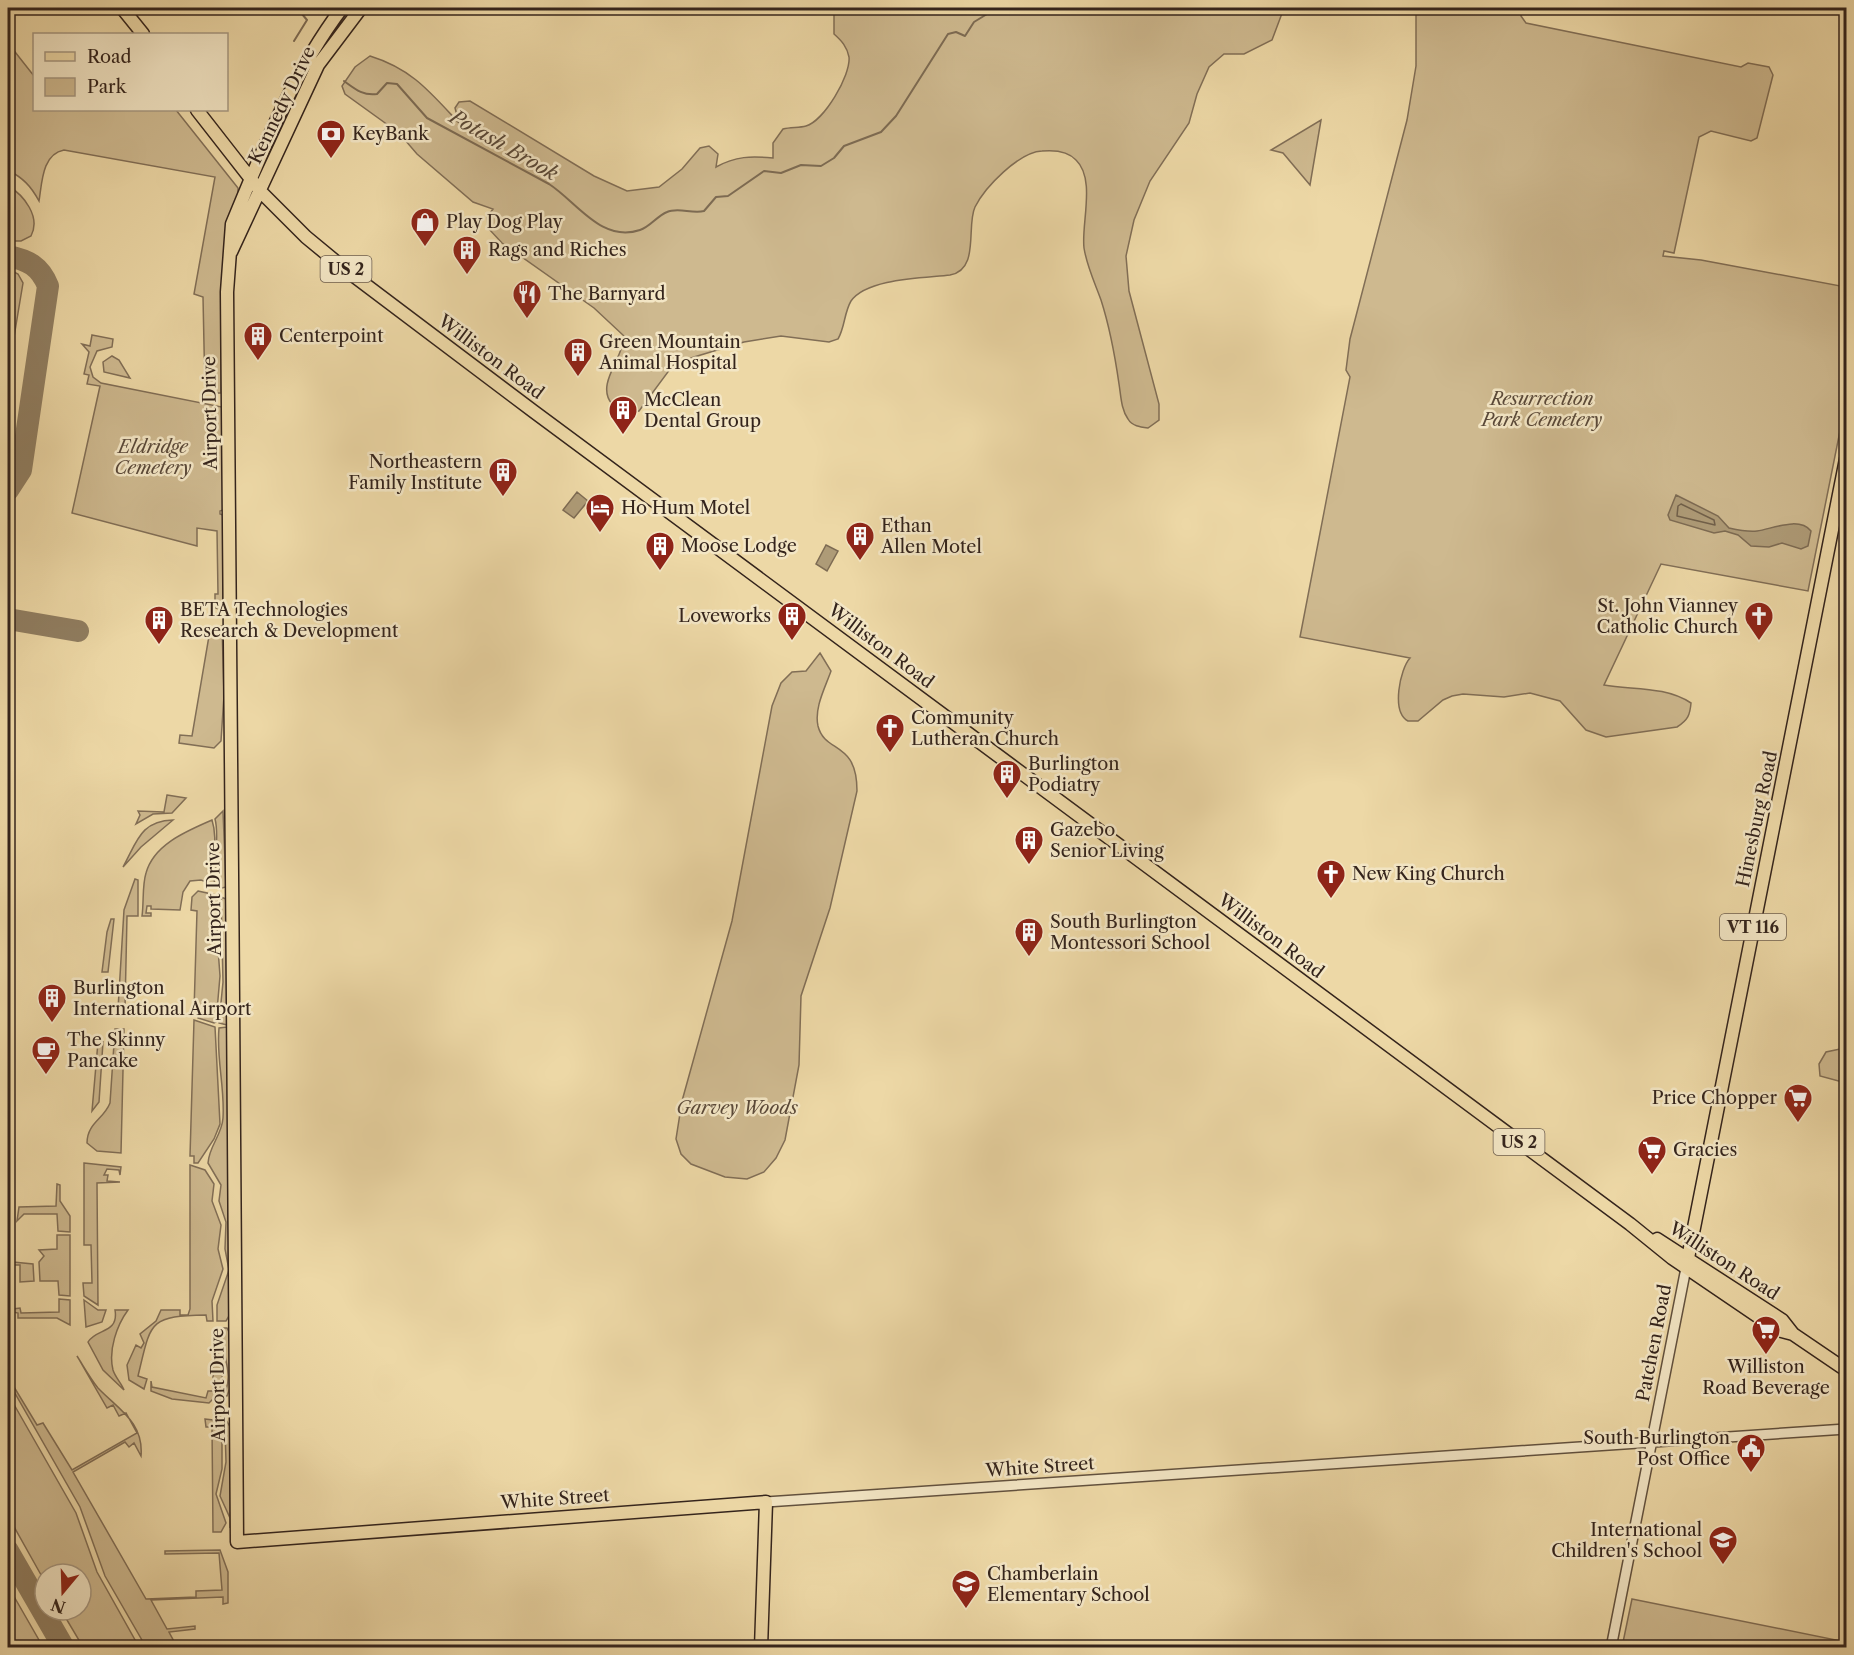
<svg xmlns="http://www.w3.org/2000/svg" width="1854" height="1655" font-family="'Libre Caslon Text',serif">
  <rect width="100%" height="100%" fill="#edd8a6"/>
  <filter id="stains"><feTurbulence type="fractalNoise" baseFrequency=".00333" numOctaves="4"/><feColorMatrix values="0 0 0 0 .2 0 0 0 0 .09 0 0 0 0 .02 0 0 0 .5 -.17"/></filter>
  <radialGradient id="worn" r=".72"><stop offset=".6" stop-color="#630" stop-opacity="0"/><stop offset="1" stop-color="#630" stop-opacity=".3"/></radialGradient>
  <path fill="#ceb98f" stroke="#816e56" stroke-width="1.5" d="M834,8H1284L1272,40L1244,54H1224L1209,67L1197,94L1189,123L1150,181L1134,220L1126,256L1129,291L1159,404V420L1148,428C1140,427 1132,426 1128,419C1121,409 1121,396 1119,384C1115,356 1110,328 1101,300C1095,283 1087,267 1084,248C1081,224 1096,179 1076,160C1068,151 1053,150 1042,151C1019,152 985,187 975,207C966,226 980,270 950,275C925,278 867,278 851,301C844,313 845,327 838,339L829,342L781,336L744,342L694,357L673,365L639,411C628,413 619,413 612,404C595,384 624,358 624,336L594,308L502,243L488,228L487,217L493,209L473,202L417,154L399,133L345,94L342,86L355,67L370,56C412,69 430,92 459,123L455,108L459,102L470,101L594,176L627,191L659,187L682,169L700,148L709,146L718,154L716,167C736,156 751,156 773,158V143L783,129C791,127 799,128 806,126C824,121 851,75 849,57C847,47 842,41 834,34Z
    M1416,8H1522L1521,16L1526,23L1741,67L1748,63L1769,67L1773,75L1757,138L1751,141L1711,131L1699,137L1674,253L1664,251L1663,256L1701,260L1846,287V401L1808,591L1661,564L1604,685C1633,690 1665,686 1691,703C1690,715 1688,720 1677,727L1606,737L1586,730L1560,701L1530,693L1504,697L1463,694L1452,696L1443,700L1418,721H1408C1391,712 1400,669 1410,658L1300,637L1350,377L1346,370L1350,339L1407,120L1416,66Z
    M8,43L34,76V110H176L238,188V196L226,235L222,276L221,393H205L203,297L194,294L215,177L64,150C42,154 42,183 39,201C31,186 23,178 8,170Z
    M1321,120L1310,185L1283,153L1271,150Z
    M8,186C24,195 41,217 31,236L21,241H8Z
    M8,269L18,274L23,283L8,373Z
    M92,335L113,339L112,347L97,351L90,367L93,377L101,383L222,407L223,510L220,511V514L223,515V610L215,608V594H218L217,531L197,528V546L72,513L100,386L87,384L89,375L84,374L89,352L82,344L90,346Z
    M112,356L119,360L130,378L104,372L103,362Z
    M222,626L224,695L221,741L214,748L179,743L180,735L192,736L210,630Z
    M820,653L831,671C825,688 814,708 818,726C825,754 857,740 857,791L830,908L801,996L799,1065L785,1140L776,1158L764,1172L747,1179L725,1177L691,1164L681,1154L676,1139L682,1101L732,921L772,706L781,683L792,672L806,671Z
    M167,795L186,798L172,813L153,814L136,824L140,815L138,811L164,812Z
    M223,811L226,887L222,888C209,873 221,840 215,819Z
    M173,820L141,847L123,867C137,842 140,821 173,820Z
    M212,820C219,842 210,863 215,885L201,880L190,881L183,892L180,910L151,909V906H147L146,913H151V916H142C144,902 142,886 146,873C154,844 187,831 212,820Z
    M135,879L138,880V916H127L125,1008L120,1005L118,1009L124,910Z
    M198,891L216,895L221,907L217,935L220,976L216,1022L214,1023L198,1018V1011H194L197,911L191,910L192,897Z
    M221,897L226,899L227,1025L219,1023L223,982Z
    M111,919H114L108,972H102L107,932Z
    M194,1020L215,1027L220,1124L214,1139L198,1163H194V1156H190Z
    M227,1027L229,1316L226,1321H217V1305L229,1270L225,1249L226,1222L219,1201L221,1185L208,1163C209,1146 222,1135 223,1118C225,1087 216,1058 219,1028Z
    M115,1029H124L121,1153L97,1151L87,1143C87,1123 104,1119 110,1103Z
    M98,1042H103L99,1102L92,1111Z
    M1840,1049L1846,1051V1083L1820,1076L1819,1064L1826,1052Z
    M84,1163L121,1167L120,1175L119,1170L107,1169L104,1175H108L107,1181L120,1182L97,1183L98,1305L84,1296L83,1283H92L91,1245H84Z
    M190,1165L205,1170L214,1184L212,1201L221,1225L218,1249L223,1269L212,1301L213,1321H207L206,1315C148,1316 151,1322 138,1376L147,1379L144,1389L129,1380L127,1365L136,1345L141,1348L144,1343L140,1334L156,1321L161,1310H180V1315H188L190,1309Z
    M57,1184L60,1185V1201L70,1216V1232L58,1231L57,1214H24L17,1221L19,1207L56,1206Z
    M57,1235H70V1296L59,1295L58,1281H40L39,1262L44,1256L39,1250L57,1249Z
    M13,1262L33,1264L34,1281L20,1282V1265H13Z
    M59,1299L70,1300V1325L57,1318H18V1313L13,1312V1309L20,1308L21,1313L59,1312Z
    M84,1300L98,1310H106L102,1322L86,1327Z
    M115,1310H128C117,1325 108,1350 113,1370C115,1377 122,1384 124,1390L103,1370L88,1342C96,1328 119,1334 115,1310Z
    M219,1328H227L230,1334V1388L227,1396L220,1400C238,1380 221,1351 219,1328Z
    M213,1337L217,1353L222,1357C223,1376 224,1390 209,1403L172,1399L151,1391V1381L152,1387L206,1398L208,1391H213Z
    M77,1356C84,1367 90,1378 98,1388C118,1409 144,1422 141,1456L134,1443L129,1447L125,1442L73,1472L146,1599L196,1597V1591L222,1590L219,1553L165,1554V1551L220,1550L228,1572V1603L223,1604V1597L151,1600L167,1629L195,1626V1629L169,1632L177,1647H146L105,1576L80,1507L8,1381V1377L37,1425L43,1423L72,1470L137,1433L126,1413L119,1416L113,1405L107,1408Z
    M8,1394L76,1513L97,1572L139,1647H83L61,1610H81V1574H45V1582L8,1516Z
    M218,1416L226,1420L231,1428L230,1528V1518L220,1496L226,1462L225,1428L217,1419Z
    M205,1419L213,1420L222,1429V1469L216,1494L226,1523L221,1532H213L212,1427H206Z
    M8,1586L43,1647H8Z
    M1632,1599L1846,1642V1647H1622Z"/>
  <path fill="#ae9b77" stroke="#7d6b53" stroke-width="1.5" d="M577,492L588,501L574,518L563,510Z
    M1676,495L1718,516L1729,528C1738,530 1748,532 1757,531C1772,529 1799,516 1811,531L1808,546L1801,549L1782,543L1769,547L1751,546L1738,535L1725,531L1714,533L1670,520L1668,515Z
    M826,545L838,551L827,571L816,564Z"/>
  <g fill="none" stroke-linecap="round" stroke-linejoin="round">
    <path stroke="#71604a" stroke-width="1.5" d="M1681,504L1714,520L1715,525L1677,516L1678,506Z"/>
    <path stroke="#7d6b53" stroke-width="2" d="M294,41L307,20L297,8
      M344,81C355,89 363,96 377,94L387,83L397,84L427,118L549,184C577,202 601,243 640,230C650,227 657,216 667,212C678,207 692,214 704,211L716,197L728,196L764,171L781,173L801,165L821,166L834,158L844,146L881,132L896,116L948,34L956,32L965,36L974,22L997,8
      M1846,1091V1090"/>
    <path stroke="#907e61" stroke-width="22" d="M8,256C28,260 40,266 48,286L21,470L8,490
      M8,619L78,631
      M8,1551L64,1648"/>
    <g stroke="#62513e" stroke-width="12">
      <path id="minor" d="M766,1502L1846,1429
        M1611,1648L1687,1263"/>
    </g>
    <g stroke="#34241c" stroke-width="15">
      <path id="major" d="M122,8L143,34
        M342,8C293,73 263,149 232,224L227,292C231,709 234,1125 237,1542L766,1502L761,1648
        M197,110L261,192L306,237L346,270L533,411L1630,1224L1672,1258L1778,1330L1793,1334L1846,1370
        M231,252L318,65L361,8
        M1657,1239L1782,1320L1793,1334
        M1688,1258L1846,459"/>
    </g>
    <use href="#minor" stroke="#f3e6c5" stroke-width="9"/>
    <use href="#major" stroke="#edd8a6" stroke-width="12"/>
  </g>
  <defs>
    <g id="bank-pin" transform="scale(1.5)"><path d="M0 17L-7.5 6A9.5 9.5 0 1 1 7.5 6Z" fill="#8f2418" stroke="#f3e6c5"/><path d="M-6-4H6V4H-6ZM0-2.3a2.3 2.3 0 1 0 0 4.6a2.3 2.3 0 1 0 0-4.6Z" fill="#fff"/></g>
    <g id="shop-pin" transform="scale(1.5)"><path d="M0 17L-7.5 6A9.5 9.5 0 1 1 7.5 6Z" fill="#8f2418" stroke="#f3e6c5"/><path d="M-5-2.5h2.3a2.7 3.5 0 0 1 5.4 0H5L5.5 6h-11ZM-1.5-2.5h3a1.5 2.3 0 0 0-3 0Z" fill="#fff"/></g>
    <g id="building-pin" transform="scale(1.5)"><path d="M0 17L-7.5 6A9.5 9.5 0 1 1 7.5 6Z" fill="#8f2418" stroke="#f3e6c5"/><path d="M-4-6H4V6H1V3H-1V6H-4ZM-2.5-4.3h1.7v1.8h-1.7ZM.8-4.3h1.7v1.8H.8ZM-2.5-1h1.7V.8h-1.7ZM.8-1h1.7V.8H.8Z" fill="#fff"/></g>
    <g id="restaurant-pin" transform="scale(1.5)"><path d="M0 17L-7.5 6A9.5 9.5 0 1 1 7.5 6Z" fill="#8f2418" stroke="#f3e6c5"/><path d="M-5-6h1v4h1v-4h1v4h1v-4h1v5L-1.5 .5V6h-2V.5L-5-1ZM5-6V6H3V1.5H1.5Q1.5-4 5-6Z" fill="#fff"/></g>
    <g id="hotel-pin" transform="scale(1.5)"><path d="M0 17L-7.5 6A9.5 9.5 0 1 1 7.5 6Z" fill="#8f2418" stroke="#f3e6c5"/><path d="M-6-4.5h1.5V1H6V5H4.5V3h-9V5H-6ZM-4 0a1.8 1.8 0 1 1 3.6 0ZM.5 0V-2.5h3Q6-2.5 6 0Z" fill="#fff"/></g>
    <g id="church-pin" transform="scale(1.5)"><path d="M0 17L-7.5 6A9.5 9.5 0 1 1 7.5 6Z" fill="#8f2418" stroke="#f3e6c5"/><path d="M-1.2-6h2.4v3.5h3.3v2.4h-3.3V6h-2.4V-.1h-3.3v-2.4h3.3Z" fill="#fff"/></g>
    <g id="cafe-pin" transform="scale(1.5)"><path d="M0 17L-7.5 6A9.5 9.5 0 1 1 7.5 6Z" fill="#8f2418" stroke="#f3e6c5"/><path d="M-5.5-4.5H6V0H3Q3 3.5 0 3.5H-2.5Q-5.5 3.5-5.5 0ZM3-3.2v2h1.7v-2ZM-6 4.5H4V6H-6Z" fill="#fff"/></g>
    <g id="supermarket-pin" transform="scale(1.5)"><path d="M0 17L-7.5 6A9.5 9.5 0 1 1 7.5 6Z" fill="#8f2418" stroke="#f3e6c5"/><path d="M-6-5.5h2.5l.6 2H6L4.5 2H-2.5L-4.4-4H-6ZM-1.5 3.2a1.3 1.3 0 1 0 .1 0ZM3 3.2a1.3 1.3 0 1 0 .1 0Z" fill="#fff"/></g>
    <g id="civic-pin" transform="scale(1.5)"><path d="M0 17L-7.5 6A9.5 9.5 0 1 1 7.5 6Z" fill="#8f2418" stroke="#f3e6c5"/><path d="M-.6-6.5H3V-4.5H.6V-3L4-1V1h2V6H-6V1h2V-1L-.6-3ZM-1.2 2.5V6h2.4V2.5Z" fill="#fff"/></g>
    <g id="school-pin" transform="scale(1.5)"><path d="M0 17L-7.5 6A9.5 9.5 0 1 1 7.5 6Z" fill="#8f2418" stroke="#f3e6c5"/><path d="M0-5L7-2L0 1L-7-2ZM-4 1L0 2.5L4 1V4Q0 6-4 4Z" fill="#fff"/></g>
  </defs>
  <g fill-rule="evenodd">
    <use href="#bank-pin" x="331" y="134"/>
    <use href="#shop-pin" x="425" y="222"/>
    <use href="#building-pin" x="467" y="250"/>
    <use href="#restaurant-pin" x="527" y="294"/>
    <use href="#building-pin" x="258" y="336"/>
    <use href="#building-pin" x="578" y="352"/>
    <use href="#building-pin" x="623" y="410"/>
    <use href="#building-pin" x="503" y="472"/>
    <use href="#hotel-pin" x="600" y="508"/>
    <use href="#building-pin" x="860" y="536"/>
    <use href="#building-pin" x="660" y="546"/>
    <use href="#building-pin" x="792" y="616"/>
    <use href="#church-pin" x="1759" y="616"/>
    <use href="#building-pin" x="159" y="620"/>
    <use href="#church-pin" x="890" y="728"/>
    <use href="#building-pin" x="1007" y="774"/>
    <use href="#building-pin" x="1029" y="840"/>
    <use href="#church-pin" x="1331" y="874"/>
    <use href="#building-pin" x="1029" y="932"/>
    <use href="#building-pin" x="52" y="998"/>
    <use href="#cafe-pin" x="46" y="1050"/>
    <use href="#supermarket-pin" x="1798" y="1098"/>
    <use href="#supermarket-pin" x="1652" y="1150"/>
    <use href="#supermarket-pin" x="1766" y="1330"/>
    <use href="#civic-pin" x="1751" y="1448"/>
    <use href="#school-pin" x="1723" y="1540"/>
    <use href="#school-pin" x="966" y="1584"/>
  </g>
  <g text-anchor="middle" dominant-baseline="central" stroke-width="5" stroke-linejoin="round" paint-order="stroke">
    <g fill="#f3e6c5" stroke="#6d5e4f" stroke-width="1.5">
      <rect x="320.5" y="256" width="51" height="26" rx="4.5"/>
      <rect x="1720" y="914" width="66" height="26" rx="4.5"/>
      <rect x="1493.5" y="1129" width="51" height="26" rx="4.5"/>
    </g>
    <g font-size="16" font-weight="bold" fill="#34241c">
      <text x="346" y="269">US 2</text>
      <text x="1753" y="927">VT 116</text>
      <text x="1519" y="1142">US 2</text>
    </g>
    <g font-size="18" fill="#34241c" stroke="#f3e6c5">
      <text transform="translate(282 105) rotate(-64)">Kennedy Drive</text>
      <text transform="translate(491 357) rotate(37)">Williston Road</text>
      <text transform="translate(210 413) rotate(-91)">Airport Drive</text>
      <text transform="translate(881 646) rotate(37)">Williston Road</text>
      <text transform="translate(1757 819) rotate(-78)">Hinesburg Road</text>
      <text transform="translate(214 899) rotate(-91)">Airport Drive</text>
      <text transform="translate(1271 936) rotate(37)">Williston Road</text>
      <text transform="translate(1724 1261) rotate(33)">Williston Road</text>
      <text transform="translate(1654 1343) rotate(-79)">Patchen Road</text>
      <text transform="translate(218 1385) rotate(-91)">Airport Drive</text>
      <text transform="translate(1040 1467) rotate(-4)">White Street</text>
      <text transform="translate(555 1499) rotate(-4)">White Street</text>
    </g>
    <g font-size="18" fill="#34241c" stroke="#f3e6c5" text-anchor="start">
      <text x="352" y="134">KeyBank</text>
      <text x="446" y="222">Play Dog Play</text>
      <text x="488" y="250">Rags and Riches</text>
      <text x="548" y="294">The Barnyard</text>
      <text x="279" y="336">Centerpoint</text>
      <text x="599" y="342">Green Mountain<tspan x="599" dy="21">Animal Hospital</tspan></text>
      <text x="644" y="400">McClean<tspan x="644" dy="21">Dental Group</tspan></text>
      <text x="482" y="462" text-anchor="end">Northeastern<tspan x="482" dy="21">Family Institute</tspan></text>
      <text x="621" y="508">Ho Hum Motel</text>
      <text x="881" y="526">Ethan<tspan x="881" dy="21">Allen Motel</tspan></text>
      <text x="681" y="546">Moose Lodge</text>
      <text x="1738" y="606" text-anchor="end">St. John Vianney<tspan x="1738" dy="21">Catholic Church</tspan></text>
      <text x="180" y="610">BETA Technologies<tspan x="180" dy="21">Research &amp; Development</tspan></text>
      <text x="771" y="616" text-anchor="end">Loveworks</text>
      <text x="911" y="718">Community<tspan x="911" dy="21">Lutheran Church</tspan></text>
      <text x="1028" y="764">Burlington<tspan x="1028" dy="21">Podiatry</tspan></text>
      <text x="1050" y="830">Gazebo<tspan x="1050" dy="21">Senior Living</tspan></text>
      <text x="1352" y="874">New King Church</text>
      <text x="1050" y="922">South Burlington<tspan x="1050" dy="21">Montessori School</tspan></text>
      <text x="73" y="988">Burlington<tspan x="73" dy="21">International Airport</tspan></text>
      <text x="67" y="1040">The Skinny<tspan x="67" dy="21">Pancake</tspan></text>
      <text x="1777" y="1098" text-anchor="end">Price Chopper</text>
      <text x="1673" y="1150">Gracies</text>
      <text x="1766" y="1367" text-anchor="middle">Williston<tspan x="1766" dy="21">Road Beverage</tspan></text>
      <text x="1730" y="1438" text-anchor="end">South Burlington<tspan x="1730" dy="21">Post Office</tspan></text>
      <text x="1702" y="1530" text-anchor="end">International<tspan x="1702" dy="21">Children's School</tspan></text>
      <text x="987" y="1574">Chamberlain<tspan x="987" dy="21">Elementary School</tspan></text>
    </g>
    <g font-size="18" font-style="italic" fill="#5a4939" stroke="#f3e6c5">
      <text x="1542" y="399">Resurrection<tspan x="1542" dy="21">Park Cemetery</tspan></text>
      <text x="153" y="447">Eldridge<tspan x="153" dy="21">Cemetery</tspan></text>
      <text x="737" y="1108">Garvey Woods</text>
    </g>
    <g font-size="20" font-style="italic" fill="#594837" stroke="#f3e6c5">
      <text transform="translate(504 145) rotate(30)">Potash Brook</text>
    </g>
  </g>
  <rect width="1854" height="1655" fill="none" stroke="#edd8a6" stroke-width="30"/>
  <rect x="9" y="9" width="1836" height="1637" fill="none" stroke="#34241c" stroke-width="3"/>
  <rect x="15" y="15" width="1824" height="1625" fill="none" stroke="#34241c" stroke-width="1.5"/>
  <rect x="33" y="33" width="195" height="78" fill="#f3e6c5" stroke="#a79881" stroke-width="1.5"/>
  <rect x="45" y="52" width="30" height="9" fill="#edd8a6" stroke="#a79881" stroke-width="1.5"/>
  <text x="87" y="63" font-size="18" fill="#34241c">Road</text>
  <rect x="45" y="78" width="30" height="18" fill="#ceb98f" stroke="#a79881" stroke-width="1.5"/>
  <text x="87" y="93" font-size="18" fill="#34241c">Park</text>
  <g transform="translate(63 1592) rotate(199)"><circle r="28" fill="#f3e6c5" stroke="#a79881" stroke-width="1.5"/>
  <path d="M0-4.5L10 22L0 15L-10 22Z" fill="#8f2418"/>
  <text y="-9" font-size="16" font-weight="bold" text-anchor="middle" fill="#34241c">N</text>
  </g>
  <rect width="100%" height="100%" filter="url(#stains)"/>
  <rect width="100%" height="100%" fill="url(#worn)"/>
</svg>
